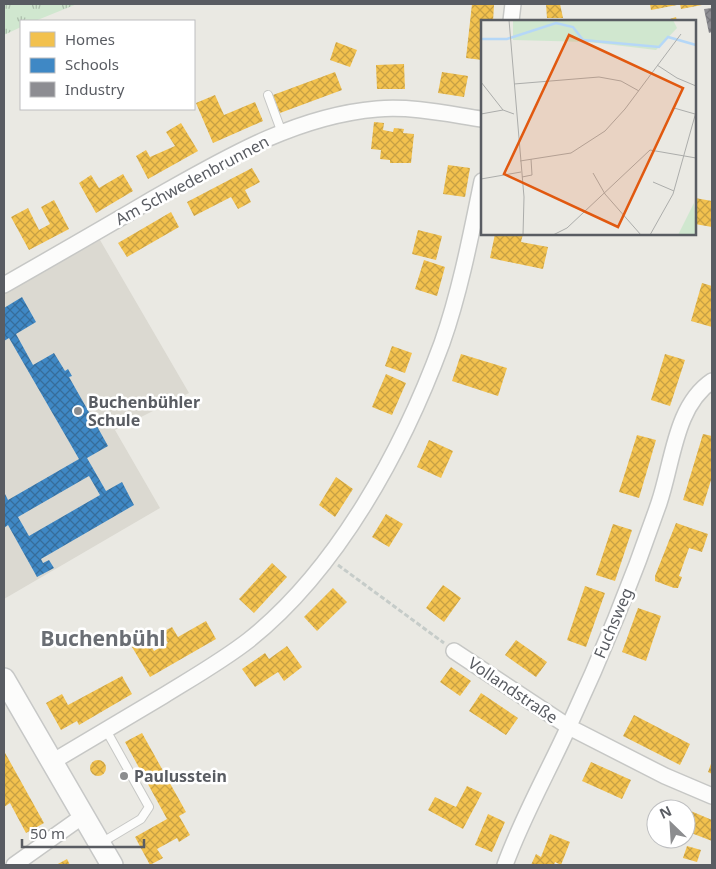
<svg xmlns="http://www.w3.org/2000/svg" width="716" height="869" font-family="'Noto Sans',sans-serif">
  <defs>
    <pattern id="grass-tufts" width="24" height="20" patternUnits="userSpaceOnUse" patternTransform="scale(1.25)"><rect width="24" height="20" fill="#d0e7cf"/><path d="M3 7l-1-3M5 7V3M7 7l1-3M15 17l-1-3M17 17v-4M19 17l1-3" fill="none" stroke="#acbeab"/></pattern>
    <pattern id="homes-cross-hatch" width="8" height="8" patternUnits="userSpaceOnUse" patternTransform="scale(1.25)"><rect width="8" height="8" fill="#f2c14e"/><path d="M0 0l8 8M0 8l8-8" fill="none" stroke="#c7a044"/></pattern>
    <pattern id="schools-cross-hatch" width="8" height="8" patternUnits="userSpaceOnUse" patternTransform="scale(1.25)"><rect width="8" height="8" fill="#3f88c5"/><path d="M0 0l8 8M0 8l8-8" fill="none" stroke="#366d9b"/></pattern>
    <pattern id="industry-cross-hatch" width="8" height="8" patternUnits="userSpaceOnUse" patternTransform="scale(1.25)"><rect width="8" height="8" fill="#8d8d92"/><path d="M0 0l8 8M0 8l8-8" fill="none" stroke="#76767b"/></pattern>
  </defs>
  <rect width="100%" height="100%" fill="#eae9e3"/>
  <path fill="#dbd9d1" d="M100,240L189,393L115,430L160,508L4,599V294Z"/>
  <path fill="url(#grass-tufts)" d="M4,4H77L35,21H21V27L4,35Z"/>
  <path fill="url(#homes-cross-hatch)" d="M472,4L494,5L493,21H482V60L466,58Z
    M546,4H560L563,18H547Z
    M650,4H677V5L651,10Z
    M680,4H702V5L681,9Z
    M676,17L677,21H664Z
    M336,42L357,50L350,67L330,60Z
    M404,64L405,89H377L376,65Z
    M335,72L342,90L280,113L273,95Z
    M442,72L468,76L464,97L438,93Z
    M215,95L224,115L255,102L263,121L213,143L196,103Z
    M374,122L384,123L383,130L393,132L394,128L404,129L403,133L414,134L411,163H390V160L380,159L381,150L371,149Z
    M181,123L198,151L148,179L136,156L146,150L150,157L175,146L166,132Z
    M448,165L470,168L465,197L443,194Z
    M252,168L260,182L245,190L251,202L238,209L231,197L194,216L187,202Z
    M123,174L133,191L96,213L79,183L91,175L99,188Z
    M695,198L712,201V227L695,224Z
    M54,200L69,229L29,250L11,217L28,208L39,230L50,224L41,207Z
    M171,212L179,227L127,257L118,243Z
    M418,230L442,236L436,260L412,254Z
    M495,234H523L521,242L548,247L543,269L490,258Z
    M424,260L445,267L437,296L415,289Z
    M702,283L712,286V327L691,321Z
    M392,346L412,353L405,373L385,366Z
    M461,354L507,368L498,396L452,381Z
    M665,354L685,360L670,406L651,400Z
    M386,374L406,383L392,415L372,407Z
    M703,434L712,436V477L703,506L683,500Z
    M637,435L656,440L639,498L619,492Z
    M429,440L453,451L441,478L417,467Z
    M336,477L353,489L335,517L319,505Z
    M386,514L403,524L389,547L372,537Z
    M676,523L708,534L702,552L689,548L679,576L682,577L678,588H674L655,581V576Z
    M613,524L632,530L615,581L596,575Z
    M272,563L287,577L254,613L239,599Z
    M443,585L461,598L444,622L426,608Z
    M585,586L605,593L586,647L567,640Z
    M333,588L347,602L317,631L304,617Z
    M638,608L661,616L646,661L622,652Z
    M206,621L216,639L150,677L132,647L147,639L154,651L168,643L161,633L172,627L178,637Z
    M516,640L547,662L536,677L505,655Z
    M287,646L302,667L284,681L278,672L255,687L242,669L265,653L269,659Z
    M451,667L471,681L460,696L440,682Z
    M122,676L132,694L79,725L77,721L61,730L46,703L62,694L68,705Z
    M481,693L518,718L506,735L469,711Z
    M634,715L690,744L680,765L623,736Z
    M142,733L186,812L179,816L190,835L179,842L177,838L157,849L163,858L150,865L135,837L167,819L125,742Z
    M4,751L44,823L26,833L10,803L4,807Z
    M90 768a8 8 0 1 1 16 0a8 8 0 1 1-16 0Z
    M712,761V774L708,772Z
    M591,762L631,780L622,799L582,781Z
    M467,786L482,793L463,829L428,810L435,797L456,807Z
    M686,809L712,820V841L686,831Z
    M488,814L505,822L492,852L475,845Z
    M550,834L570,842L561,865L555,862L554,865H531L536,854L541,857Z
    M687,846L701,850L697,862L683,858Z
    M67,859L70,865H56Z"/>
  <path fill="url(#schools-cross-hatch)" fill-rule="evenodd" d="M22,297L36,322L16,334L33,365L54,353L65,371L68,369L72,376L69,377L94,421L97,420L101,426L98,428L108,446L87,458L106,491L122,482L134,505L41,559L43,563L49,560L54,568L37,577L8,525L4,528V492L8,500L79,459L9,338L4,341V308ZM89,476L100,495L29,536L18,517Z"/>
  <path fill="url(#industry-cross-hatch)" d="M712,8V32L709,33L704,9Z"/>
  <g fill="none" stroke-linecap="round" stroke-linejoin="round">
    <g stroke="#c6c7c5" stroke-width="10">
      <path id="lane" d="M268,95L282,133
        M101,843L141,819L149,807L106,730"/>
    </g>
    <g stroke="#c6c7c5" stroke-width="18">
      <path id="street" d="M511,21L513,4
        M4,285C53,257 102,229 151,200C222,160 294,116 377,109C412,106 448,114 482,119
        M454,651L569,727L665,776L712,796
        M52,762C89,740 126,718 163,696C192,678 222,661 249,640C338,569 403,449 442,343C460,292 471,235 482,181
        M14,865L83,816
        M505,865C522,818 547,774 568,728C602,655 633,579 659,503C673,462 675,406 712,381"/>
    </g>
    <g stroke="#c7c8c7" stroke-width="24">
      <path id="secondary" d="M4,679L112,865"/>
    </g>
    <path stroke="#c6ccc9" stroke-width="3" stroke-dasharray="5 2.5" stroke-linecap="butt" d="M338,565L444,643"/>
    <use href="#lane" stroke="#fcfcfb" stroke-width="8"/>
    <use href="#street" stroke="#fcfcfb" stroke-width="15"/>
    <use href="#secondary" stroke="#fcfcfb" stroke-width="21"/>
  </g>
  <g fill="#8c8d8f" stroke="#fff" stroke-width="2">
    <circle cx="78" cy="411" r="5"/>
    <circle cx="124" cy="776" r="5"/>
  </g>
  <g text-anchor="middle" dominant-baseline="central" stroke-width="5" stroke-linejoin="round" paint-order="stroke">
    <g font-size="16" fill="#595c62" stroke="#fff">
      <text transform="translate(192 180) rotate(-28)">Am Schwedenbrunnen</text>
      <text transform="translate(613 623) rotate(-67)">Fuchsweg</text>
      <text transform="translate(513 690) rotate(34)">Vollandstraße</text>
    </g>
    <g font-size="16" font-weight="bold" fill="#595c62" stroke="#fff" text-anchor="start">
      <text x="88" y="402">Buchenbühler<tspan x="88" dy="18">Schule</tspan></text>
      <text x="134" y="776">Paulusstein</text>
    </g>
    <g font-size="21" font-weight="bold" fill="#6a6e74" stroke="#fff">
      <text x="103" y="638">Buchenbühl</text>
    </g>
  </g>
  <g transform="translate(481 20)">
    <rect width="215" height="215" fill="#eae9e3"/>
    <path d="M32,0H192L196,8L175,30L108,22L32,20Z" fill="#d0e7cf"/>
    <path d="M213,183L215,215H197Z" fill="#d0e7cf"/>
    <path fill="none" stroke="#b5d7f7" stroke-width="2.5" d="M0,19H26L75,3L92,7L102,20L178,27L187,17L215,25"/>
    <path fill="none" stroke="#acadab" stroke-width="1" d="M28,0L43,177L42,215M176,45L196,58L215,66M0,62L22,90M33,64L118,57L140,61L158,71M193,88L214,94M0,94L22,90L33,94M39,141L90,133L124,111L144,89L200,14M112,153L124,174L160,215M41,157L51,155L50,139M0,159L40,152M172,162L193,171M72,215L86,208L169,130L215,138M169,215L192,174L215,92"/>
    <path fill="#e15910" fill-opacity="0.15" stroke="#e15910" stroke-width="2.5" d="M88,15L202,68L137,207L23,154Z"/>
    <rect width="215" height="215" fill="none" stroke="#595c62" stroke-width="2.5"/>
  </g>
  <rect width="716" height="869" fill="none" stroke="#595c62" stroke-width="10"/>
  <rect x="20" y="20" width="175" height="90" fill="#ffffff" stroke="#bdbec0"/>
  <rect x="30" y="32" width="25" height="15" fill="#f2c14e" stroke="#bdbec0"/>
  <text x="65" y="45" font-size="15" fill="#595c62">Homes</text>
  <rect x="30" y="58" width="25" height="15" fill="#3f88c5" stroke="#bdbec0"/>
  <text x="65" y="70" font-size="15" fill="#595c62">Schools</text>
  <rect x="30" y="82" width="25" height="15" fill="#8d8d92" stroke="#bdbec0"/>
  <text x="65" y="95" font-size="15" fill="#595c62">Industry</text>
  <g transform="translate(671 824) rotate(335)"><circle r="24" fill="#ffffff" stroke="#bdbec0"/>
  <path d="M0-4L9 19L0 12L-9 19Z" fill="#8c8d8f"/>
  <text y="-8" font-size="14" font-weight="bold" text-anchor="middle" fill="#595c62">N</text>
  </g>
  <path d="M22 839v8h122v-8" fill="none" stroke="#595c62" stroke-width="2.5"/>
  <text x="30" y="839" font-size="15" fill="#595c62" stroke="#ffffff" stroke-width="4" paint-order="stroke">50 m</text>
</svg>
